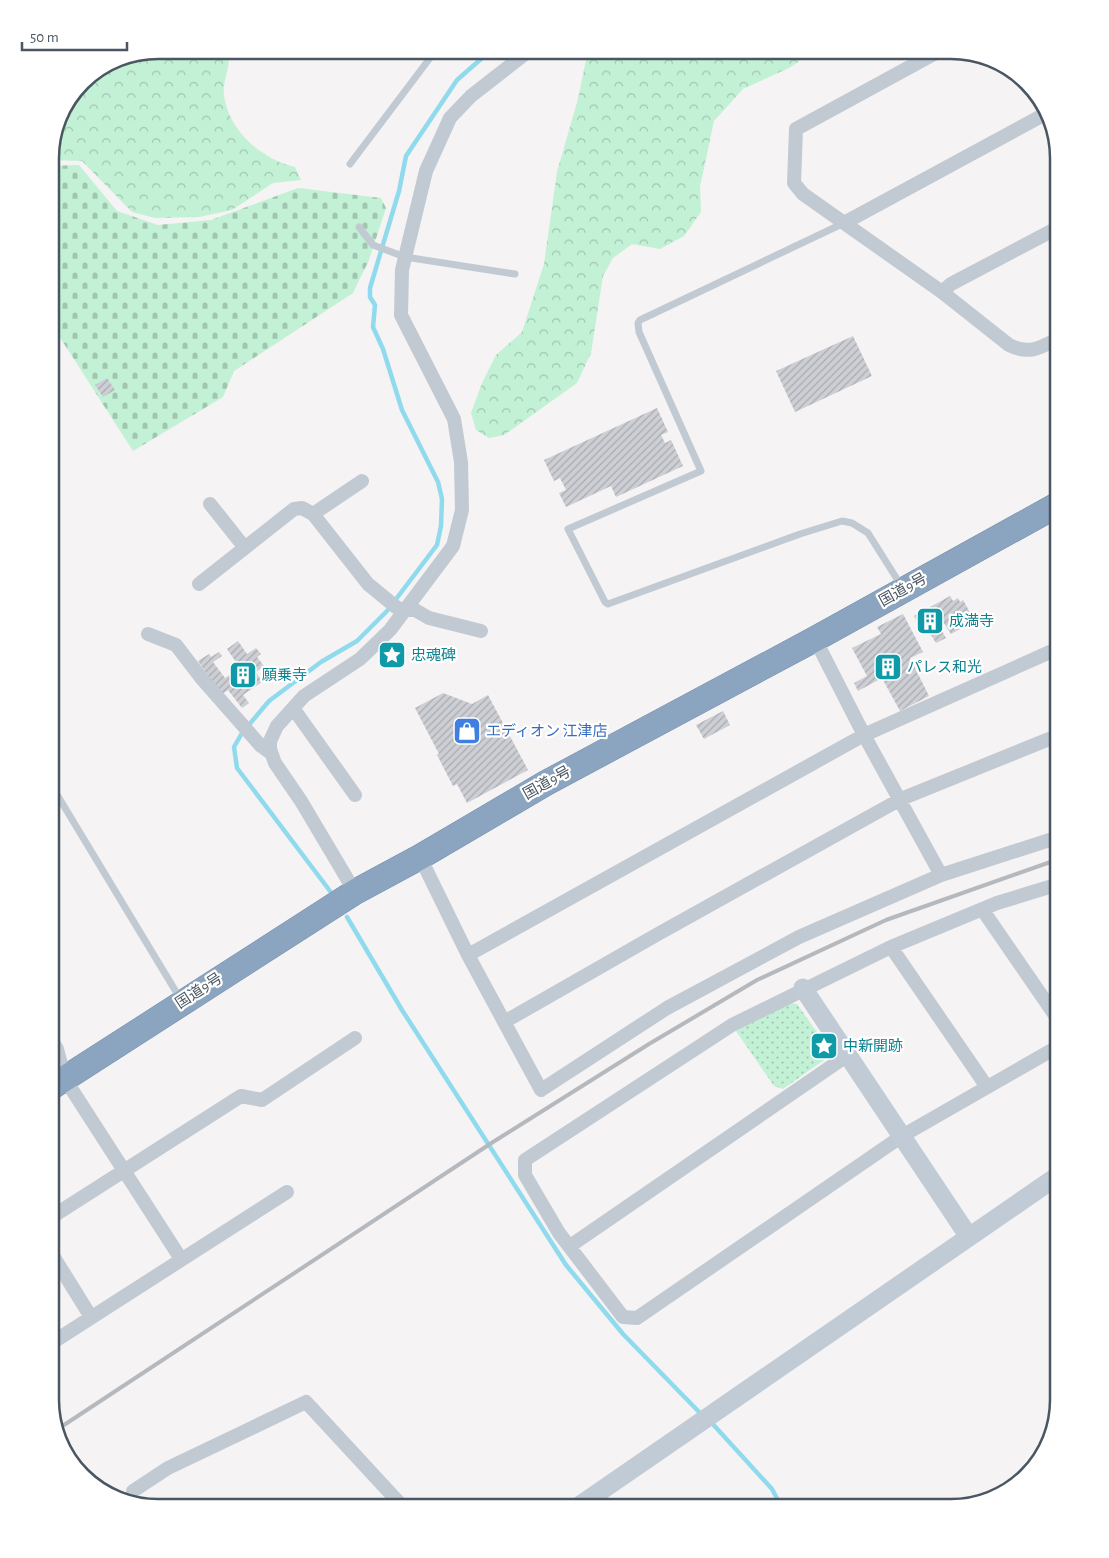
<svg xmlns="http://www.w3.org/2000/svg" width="1109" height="1558" font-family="'Alegreya Sans','Noto Sans JP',sans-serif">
  <defs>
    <pattern id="forest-crowns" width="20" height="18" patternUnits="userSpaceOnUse" patternTransform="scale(1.25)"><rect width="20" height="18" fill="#c3f1d5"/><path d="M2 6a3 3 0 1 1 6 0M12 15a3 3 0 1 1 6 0" fill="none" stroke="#a0c6b0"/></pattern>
    <pattern id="cemetery-stones" width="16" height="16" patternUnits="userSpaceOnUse" patternTransform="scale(1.25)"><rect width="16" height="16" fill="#c3f1d5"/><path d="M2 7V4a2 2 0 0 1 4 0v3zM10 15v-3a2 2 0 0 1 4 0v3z" fill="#a0c6b0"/></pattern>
    <pattern id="park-dots" width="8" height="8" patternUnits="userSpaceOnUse" patternTransform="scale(1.25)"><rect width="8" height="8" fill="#c3f1d5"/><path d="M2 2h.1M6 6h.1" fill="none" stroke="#a0c6b0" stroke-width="1.8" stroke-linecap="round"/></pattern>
    <pattern id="building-hatch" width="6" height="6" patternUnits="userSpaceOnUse" patternTransform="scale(1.25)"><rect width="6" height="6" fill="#cdcfd5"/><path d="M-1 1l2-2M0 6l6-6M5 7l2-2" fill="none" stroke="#a8abb0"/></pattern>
  </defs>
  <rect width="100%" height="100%" fill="#f5f3f3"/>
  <path fill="url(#forest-crowns)" d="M158,50H228C232,66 222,80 224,95C228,130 262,160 295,167L301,180L273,183L232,210L199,217L155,218L132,212L82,161L50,160C50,118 78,75 116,59C128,53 145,53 158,50Z
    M588,50H816L789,68L743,89L714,121L700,187L701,212L684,236L660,249L632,244L613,258L603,276L591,353L577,383L504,435L489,438L476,430L471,413L482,383L496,355L522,332L544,264L557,172L578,99Z"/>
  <path fill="url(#cemetery-stones)" d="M79,165L117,211L158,225L211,220L298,188L381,198L386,208L369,260L353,293L234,371L223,397L133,451L50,322V166Z"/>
  <path fill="url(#park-dots)" d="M787,1003L797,1004L829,1049L827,1058L783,1089L774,1086L736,1031Z"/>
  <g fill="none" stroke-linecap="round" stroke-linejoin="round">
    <path stroke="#90daee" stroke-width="4.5" d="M330,891L237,768L234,747L242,733L269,701L321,662L357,641L387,611L437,545L441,526L442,499L438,482L402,410L383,349L373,327L375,305L370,297V288L399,191L406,156L457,80L489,52
      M347,917L402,1010L566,1265L623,1334L702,1415
      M710,1421L772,1489L782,1508"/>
  </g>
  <path fill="url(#building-hatch)" d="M853,336L872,376L795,412L776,371Z
    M107,378L115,390L103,397L95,385Z
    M657,408L668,432L661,435L665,443L671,440L683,466L616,497L611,486L566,507L559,493L566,490L560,478L554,481L544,460Z
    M950,596L953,601L958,598L960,602L963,600L972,616L966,619L969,624L951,634L940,617L944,623L939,626L946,638L936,643L928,630H922L914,616Z
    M903,614L923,652L910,658L929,696L900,711L882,678L858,691L854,683L867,676L852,648L881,634L877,627Z
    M238,641L247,654L256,648L261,654L257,657L264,666L256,672L262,682L243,695L249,703L242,708L228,690L221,695L198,661L209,654L211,657L219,652L222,656L213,662L225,678L240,668L227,649Z
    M443,693L472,704L488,695L528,770L467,803L457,784L453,786L437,755L439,754L415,708Z
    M723,711L730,725L704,739L696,725Z"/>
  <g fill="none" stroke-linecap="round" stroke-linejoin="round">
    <g stroke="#7690ad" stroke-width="26">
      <path id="highway" d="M50,1088L355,892L420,857L546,783L815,639L1059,504"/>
    </g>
    <path stroke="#c1cad2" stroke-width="7" d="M350,164L436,50
      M844,223L640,320L638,323L639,332L701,471L568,529L605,602L608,604L800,534L842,521L852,523L868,533L902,587
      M359,227L373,245L405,257L515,274
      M50,783L181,1000"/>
    <path stroke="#c1cad2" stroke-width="14" d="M941,50L796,129L794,183L803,194L942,292L1009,345C1029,355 1040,348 1059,338
      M844,223L1047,113
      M942,292L951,284L1059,227
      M210,504L245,548
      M313,514L362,481
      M199,584L294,509L302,508L313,514L368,584L396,607L404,610H415L429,618L481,631
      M148,634L176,645L202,679L260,745L271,753
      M815,639L864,735L941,875
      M293,708L355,795
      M420,857L468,955L541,1090L667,1008L799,937L941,875L1059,837
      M355,892L301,801L275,763L270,749V741L277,726L304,696L360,659L390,630L453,546L462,510L461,462L454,419L401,315L402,270L426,171L450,118L471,96L530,50
      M982,909L1059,1021
      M891,947L987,1087
      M468,955L864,735L1059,648
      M504,1022L658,934L901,799L1059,735
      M50,1037L57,1049L65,1079L181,1259
      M1059,1046L902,1136L637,1318L623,1317L559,1233L525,1175V1160L732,1025L891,947L997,903L1059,884
      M50,1218L241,1096L262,1100L355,1038
      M570,1246L848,1055
      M50,1251L91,1317
      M50,1344L287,1192
      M133,1491L168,1468L306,1402L404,1508"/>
    <path stroke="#c1cbd6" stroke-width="19" d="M803,988L969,1237
      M576,1508L1059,1175"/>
    <use href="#highway" stroke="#8ba5c1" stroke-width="25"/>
    <path stroke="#b5b8bd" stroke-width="4" d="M58,1429L493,1142L649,1044L757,980L886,920L1059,859"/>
  </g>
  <defs>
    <g id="building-square" transform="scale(1.4375)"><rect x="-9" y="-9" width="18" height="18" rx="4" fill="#0f9aa8" stroke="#fff"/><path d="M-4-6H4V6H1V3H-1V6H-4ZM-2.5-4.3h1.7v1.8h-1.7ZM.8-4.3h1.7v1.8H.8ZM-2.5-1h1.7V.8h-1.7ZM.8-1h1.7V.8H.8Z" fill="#fff"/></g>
    <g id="sight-square" transform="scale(1.4375)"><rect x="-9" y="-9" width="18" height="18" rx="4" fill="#0f9aa8" stroke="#fff"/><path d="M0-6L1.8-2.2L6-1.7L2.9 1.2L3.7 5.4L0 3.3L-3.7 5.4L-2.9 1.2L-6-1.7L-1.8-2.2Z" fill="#fff"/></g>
    <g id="shop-square" transform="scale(1.4375)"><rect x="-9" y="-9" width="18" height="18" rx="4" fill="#3f7fe0" stroke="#fff"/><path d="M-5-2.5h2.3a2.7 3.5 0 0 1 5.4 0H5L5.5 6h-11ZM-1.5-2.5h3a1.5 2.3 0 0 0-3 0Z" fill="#fff"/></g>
  </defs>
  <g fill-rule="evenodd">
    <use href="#building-square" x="930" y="621"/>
    <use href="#sight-square" x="392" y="655"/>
    <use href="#building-square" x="888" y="667"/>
    <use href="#building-square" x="243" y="675"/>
    <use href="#shop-square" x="467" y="731"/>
    <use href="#sight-square" x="824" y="1046"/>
  </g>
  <g text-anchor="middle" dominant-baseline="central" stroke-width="4.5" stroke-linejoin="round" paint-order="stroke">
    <g font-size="15" fill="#4a5661" stroke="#fff">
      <text transform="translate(903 590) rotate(-29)">国道9号</text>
      <text transform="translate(547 783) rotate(-29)">国道9号</text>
      <text transform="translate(199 991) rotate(-33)">国道9号</text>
    </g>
    <g font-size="15" fill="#0d838f" stroke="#fff" text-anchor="start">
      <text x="949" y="621">成満寺</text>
      <text x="411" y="655">忠魂碑</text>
      <text x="907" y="667">パレス和光</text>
      <text x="262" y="675">願乗寺</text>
      <text x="843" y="1046">中新開跡</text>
    </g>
    <g font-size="15" fill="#366cbe" stroke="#fff" text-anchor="start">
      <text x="486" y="731">エディオン 江津店</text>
    </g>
  </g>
  <path d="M0 0H1109V1558H0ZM158 59H951A99 99 0 0 1 1050 158V1400A99 99 0 0 1 951 1499H158A99 99 0 0 1 59 1400V158A99 99 0 0 1 158 59Z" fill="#fff" fill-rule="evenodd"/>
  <path fill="none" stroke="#4a5661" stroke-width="2.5" d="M158 59H951A99 99 0 0 1 1050 158V1400A99 99 0 0 1 951 1499H158A99 99 0 0 1 59 1400V158A99 99 0 0 1 158 59Z"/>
  <path d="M22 42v8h105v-8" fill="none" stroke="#4a5661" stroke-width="2.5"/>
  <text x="30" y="42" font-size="15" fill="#4a5661" stroke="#ffffff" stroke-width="4" paint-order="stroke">50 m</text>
</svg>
